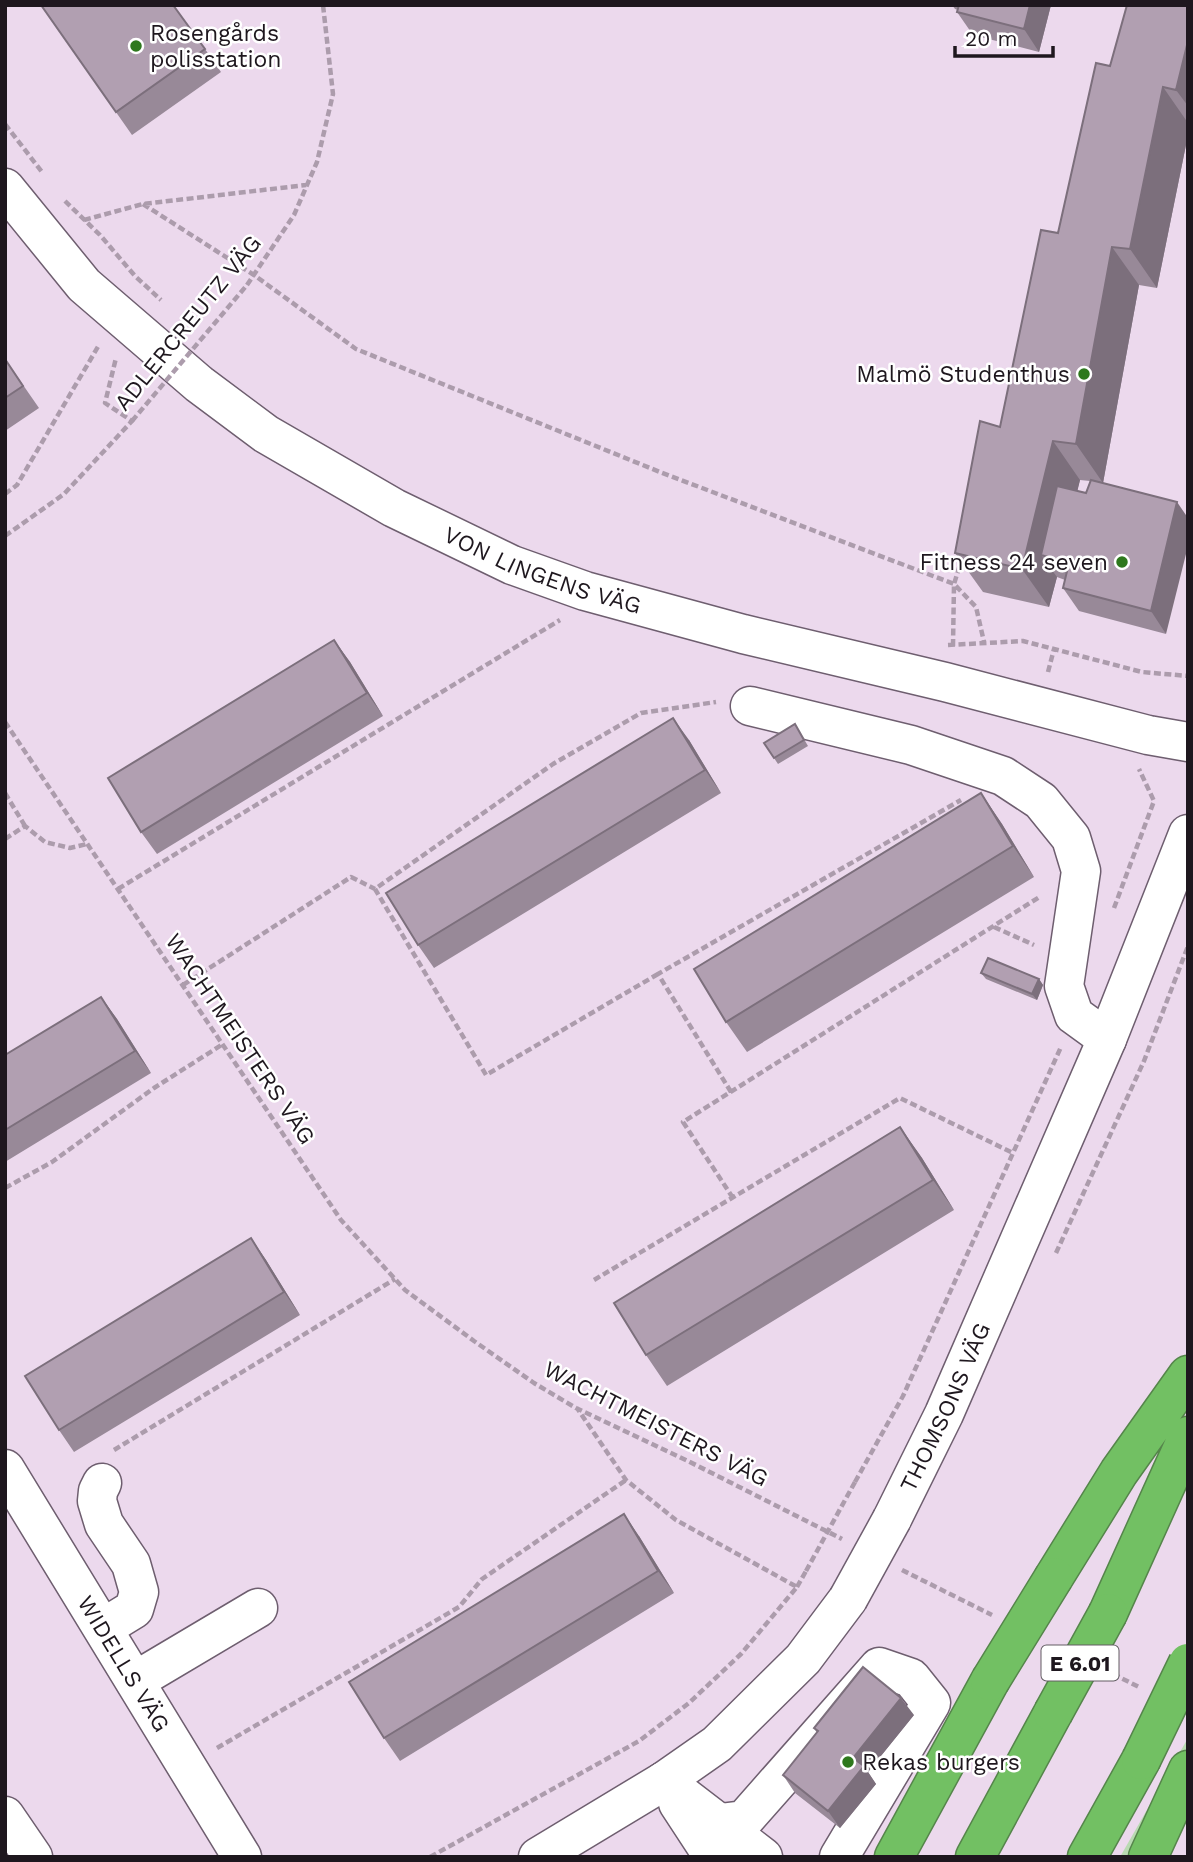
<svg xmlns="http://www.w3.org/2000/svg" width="1193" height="1862" font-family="'Work Sans',sans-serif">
  <rect width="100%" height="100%" fill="#ecd9ed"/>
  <path fill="#b9dab2" d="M1188,1738V1757L1143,1857H1120Z"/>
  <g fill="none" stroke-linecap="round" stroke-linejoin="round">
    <g stroke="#6e5e6f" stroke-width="41">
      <g id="minor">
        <path id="s1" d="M5,188L84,285L199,384L266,434L394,508L512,565L585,591L743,634L945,682L1148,735L1188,742"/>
        <path d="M750,706L911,745L1003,776L1041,801L1071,838L1081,871L1064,986L1074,1015L1107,1039"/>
        <path id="s2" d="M5,1469L242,1857"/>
        <path d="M102,1483L98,1491L97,1501L104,1524L131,1564L139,1592L134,1609L103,1628"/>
        <path id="s3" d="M892,1519L944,1414L1107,1039L1188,834"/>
        <path d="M135,1681L258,1608"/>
        <path d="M664,1781L763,1857"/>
        <path d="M678,1803L712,1855L711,1857"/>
        <path d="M5,1816L33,1857"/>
        <path d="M720,1823L744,1820L879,1667L911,1678L931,1703L839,1857"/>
        <path d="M538,1857L664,1781L717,1744L803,1659L848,1599"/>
      </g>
    </g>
    <g stroke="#55854b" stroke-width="41">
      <path id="highway" d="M1054,1577L1119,1472L1188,1375
        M1108,1613L1188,1436
        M894,1857L990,1681
        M975,1857L1053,1713
        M1087,1857L1141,1760
        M1148,1857L1188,1770"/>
    </g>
    <path stroke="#ac9cac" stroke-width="4.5" stroke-dasharray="7 3.5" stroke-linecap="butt" d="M5,124L42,172
      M65,201L100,235L135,276L161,300
      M143,204L254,275L356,349L660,472L954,584L976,607L984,642
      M84,220L143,204L306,185
      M247,285L294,215L317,162L333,94L323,5
      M5,494L17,485L99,345
      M5,536L64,494L132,421L105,403L116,358
      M948,645L1023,641L1142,672L1188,676
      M953,646L954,584L963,555
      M1048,672L1054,649
      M5,722L341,1220L405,1290L474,1341L534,1383L576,1408L688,1461L842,1539
      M5,793L25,826
      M5,839L25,826L45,842L70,848L87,844
      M118,889L560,620
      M1114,908L1154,801L1139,769
      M994,927L1034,945
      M658,974L486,1075L375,889L553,764L641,713L716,702
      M183,985L351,877L375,889
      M731,1092L658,974L961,800
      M5,1188L52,1162L154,1088L223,1044
      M733,1198L683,1122L1041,896
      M1056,1253L1144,1061L1188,946
      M594,1280L900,1098L1013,1153
      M114,1450L395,1279
      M855,1482L903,1396L1061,1047
      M902,1570L992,1615
      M797,1587L806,1571
      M1113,1674L1139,1687
      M217,1748L459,1607L482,1579L626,1480
      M430,1857L639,1741L689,1703L741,1654L797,1587L676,1520L626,1480L577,1408"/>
    <use href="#minor" stroke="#fff" stroke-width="38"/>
    <use href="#highway" stroke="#72c063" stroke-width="38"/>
    <g stroke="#6e5e6f" stroke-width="41" stroke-linecap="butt">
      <path id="minor-bridge" d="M848,1599L892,1519"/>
    </g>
    <g stroke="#55854b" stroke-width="41" stroke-linecap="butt">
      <path id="highway-bridge" d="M990,1681L1054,1577
        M1053,1713L1108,1613
        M1141,1760L1188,1663"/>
    </g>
    <path stroke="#ac9cac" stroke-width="4.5" stroke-dasharray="7 3.5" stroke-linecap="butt" d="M132,421L247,285
      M806,1571L855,1482"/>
    <use href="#minor-bridge" stroke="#fff" stroke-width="38"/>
    <use href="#highway-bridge" stroke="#72c063" stroke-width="38"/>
  </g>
  <path fill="#988998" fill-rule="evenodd" d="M41,5L205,49L221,72L132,135Z
    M952,5H1051L1039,52L973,35L957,12L958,10L955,9Z
    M1188,5V135L1157,288L1139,285L1103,483L1166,634L1079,611L1063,588L1065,580L1057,577L1049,607L983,592L955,553L1000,427L1058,233L1110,66ZM1080,480L1090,481L1086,493L1077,491Z
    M5,359L39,408L5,431Z
    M334,640L350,662L383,716L157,854L141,832Z
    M795,724L808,746L778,764L764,743Z
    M689,740L721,793L434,968L418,945Z
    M981,793L1002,824L1034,877L747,1052L726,1022Z
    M981,973L1039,979L1043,985L1037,1000L986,979Z
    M101,997L117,1019L151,1073L5,1162V1055Z
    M900,1127L922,1158L954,1210L667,1386L646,1355Z
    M251,1238L266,1260L300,1315L74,1452L59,1430Z
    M639,1536L674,1593L400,1761L384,1738Z
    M914,1715L868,1772L876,1784L840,1828L795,1793L783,1775L817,1733L814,1728Z"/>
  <path fill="#7c6f7c" d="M1030,5H1051L1039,52L1024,29Z
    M1188,41V106L1176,90Z
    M1163,87L1188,123V135L1157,288L1130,249Z
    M1112,247L1139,285L1103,483L1076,444Z
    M1053,441L1080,480L1061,560L1041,555L1057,577L1049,607L1022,569Z
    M1177,502L1188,518V546L1166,634L1151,611Z
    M334,640L350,662L383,716L367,693Z
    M673,718L689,740L721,793L705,770Z
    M981,793L1002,824L1034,877L1013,846Z
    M1039,979L1043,985L1037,1000L1032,994Z
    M101,997L117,1019L151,1073L135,1051Z
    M900,1127L922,1158L954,1210L933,1180Z
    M251,1238L266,1260L300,1315L284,1292Z
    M624,1514L639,1536L674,1593L658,1571Z
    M901,1698L914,1715L868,1772L876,1784L840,1828L828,1811L853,1758Z"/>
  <path fill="#b19fb1" stroke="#7c6f7c" stroke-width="2" d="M41,5H173L205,49L116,112Z
    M959,5H1030L1024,29L957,12Z
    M1127,5H1188V41L1176,90L1163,87L1130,249L1112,247L1076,444L1053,441L1022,569L955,553L980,421L1000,427L1041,230L1058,233L1096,63L1110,66Z
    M5,359L23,386L5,398Z
    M1091,480L1177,502L1151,611L1063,588L1069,563L1041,555L1057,486L1086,493Z
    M334,640L367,693L141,832L108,778Z
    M673,718L705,770L418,945L386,893Z
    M795,724L804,740L774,758L764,743Z
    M981,793L1013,846L726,1022L694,969Z
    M988,958L1039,979L1032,994L981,973Z
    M101,997L135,1051L5,1130V1055Z
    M900,1127L933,1180L646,1355L614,1303Z
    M251,1238L284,1292L59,1430L25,1376Z
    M624,1514L658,1571L384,1738L349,1682Z
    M863,1667L901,1698L853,1758L864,1766L828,1811L783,1775L818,1731L814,1728Z"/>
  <g fill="#2e781d" stroke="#fff" stroke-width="2.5">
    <circle cx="136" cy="46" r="7"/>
    <circle cx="1084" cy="374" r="7"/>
    <circle cx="1122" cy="562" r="7"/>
    <circle cx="848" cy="1762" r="7"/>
  </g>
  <g text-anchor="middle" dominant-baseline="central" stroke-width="5" stroke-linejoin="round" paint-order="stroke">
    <rect fill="#fff" stroke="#625d62" stroke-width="2" x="1041.5" y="1645.5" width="77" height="35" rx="5"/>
    <g font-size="21" font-weight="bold" fill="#1e171e">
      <text x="1080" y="1663">E 6.01</text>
    </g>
    <g font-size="23" fill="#1e171e" stroke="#fff" text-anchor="start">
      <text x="150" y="33">Rosengårds<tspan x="150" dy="26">polisstation</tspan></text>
      <text x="1070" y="374" text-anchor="end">Malmö Studenthus</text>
      <text x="1108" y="562" text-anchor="end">Fitness 24 seven</text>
      <text x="862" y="1762">Rekas burgers</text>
    </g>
    <g font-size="23" fill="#1e171e" stroke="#fff">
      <text transform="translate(188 323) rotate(-51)">ADLERCREUTZ VÄG</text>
      <text stroke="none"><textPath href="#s1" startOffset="670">VON LINGENS VÄG</textPath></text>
      <text transform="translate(240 1039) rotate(56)">WACHTMEISTERS VÄG</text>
      <text stroke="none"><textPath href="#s3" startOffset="124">THOMSONS VÄG</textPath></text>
      <text transform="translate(656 1424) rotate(27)">WACHTMEISTERS VÄG</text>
      <text stroke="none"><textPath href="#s2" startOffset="228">WIDELLS VÄG</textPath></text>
    </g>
  </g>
  <rect width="1193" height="1862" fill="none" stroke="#1e171e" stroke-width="14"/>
  <path d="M955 46v10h98v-10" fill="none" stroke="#1e171e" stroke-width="3.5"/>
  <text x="965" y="46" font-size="21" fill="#1e171e" stroke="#ffffff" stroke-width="5" paint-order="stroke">20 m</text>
</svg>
